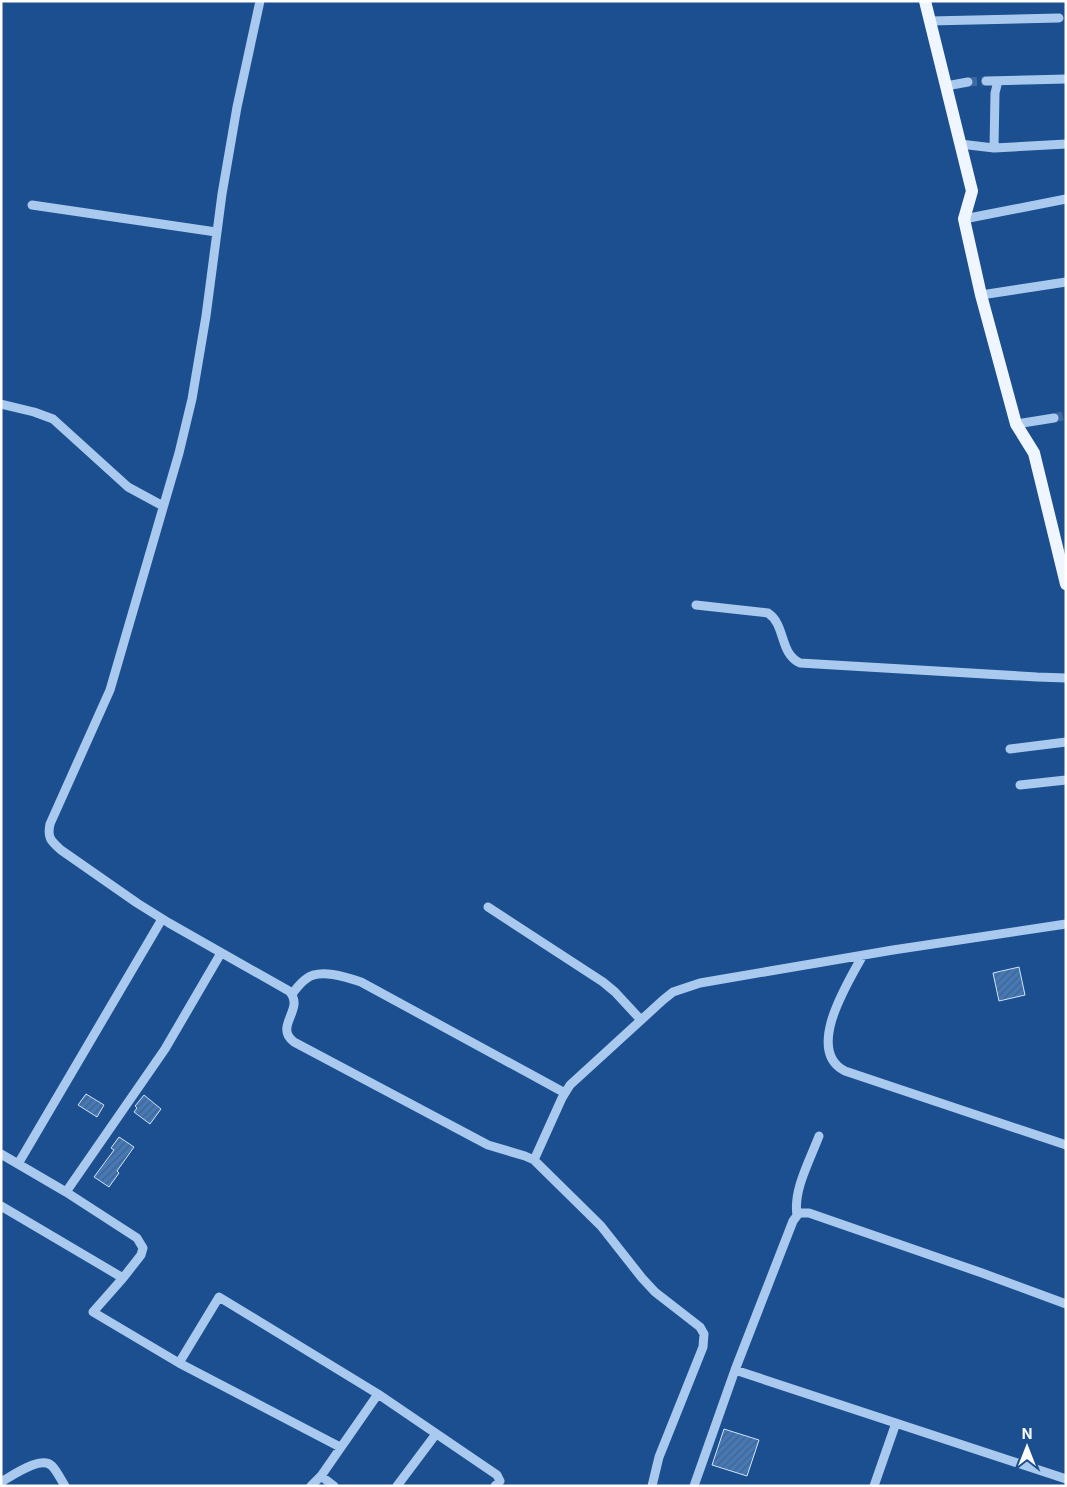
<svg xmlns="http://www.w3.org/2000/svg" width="1067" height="1487" font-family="Inter,sans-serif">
  <defs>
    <pattern id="building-hatch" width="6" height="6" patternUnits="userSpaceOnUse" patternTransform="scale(1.25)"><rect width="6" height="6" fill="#4478b7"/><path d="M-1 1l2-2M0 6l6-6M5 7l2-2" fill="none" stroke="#486282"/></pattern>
  </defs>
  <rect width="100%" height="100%" fill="#1b4f8f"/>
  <path fill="url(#building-hatch)" stroke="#cfe3fa" d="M1019,967L1025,995L999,1001L993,973Z
    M86,1094L104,1105L97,1117L78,1105Z
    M144,1095L161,1109L150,1124L134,1112L137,1108L135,1106Z
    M119,1137L134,1147L117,1171L119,1173L109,1187L94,1177L114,1150L111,1148Z
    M724,1429L759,1440L747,1476L712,1465Z"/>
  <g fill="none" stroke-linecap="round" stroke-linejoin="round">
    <path stroke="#3d69a0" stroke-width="9" stroke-dasharray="9 4.5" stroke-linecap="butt" d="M968,82L986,81
      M1054,418L1066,415"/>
    <path stroke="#a9c9ee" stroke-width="9" d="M260,1L237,107L222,194L206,316L192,399L179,453L110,690L50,824C47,838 51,841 61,850L137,903L169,923L289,991C306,1009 273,1026 294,1042L488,1145L525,1156L534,1160L601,1226L642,1278L655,1292L700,1327L704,1334L703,1347L659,1457L652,1486
      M930,21L1059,18
      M986,81L1066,79
      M946,86L968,82
      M960,144L994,148L1066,144
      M994,148L995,93L998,81
      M32,205L216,232
      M964,219L1066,199
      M981,295L1066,282
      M1,404L34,412L53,419L128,487L163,506
      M1016,424L1054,418
      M696,605L768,613C786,625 779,653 800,663L1037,677L1066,678
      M1010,749L1066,742
      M1020,785L1066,780
      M488,907L603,982L615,992L641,1020
      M863,955C849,981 804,1050 845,1071L1066,1145
      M292,994C296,989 300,983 306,979C319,968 346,977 361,982L565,1093
      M1,1154L66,1192L137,1238L143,1248L141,1255L123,1278
      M534,1160L562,1098L570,1085L663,1000L673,992L700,983L893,950L1066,924
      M18,1164L162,919
      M66,1192L165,1049L221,953
      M1,1206L123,1278L93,1312L179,1363L340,1447
      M797,1215C793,1190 810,1160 819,1136
      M179,1363L219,1297L378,1394L497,1475L500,1481L495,1486
      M735,1370L1066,1479
      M321,1476L334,1486
      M1,1482C12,1476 41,1455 52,1466C57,1471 61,1480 65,1486
      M311,1486L321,1476L378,1394
      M397,1486L436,1434
      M694,1486L735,1370L793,1221L799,1213H809L982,1273L1066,1304
      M874,1486L896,1423"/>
    <path stroke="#f0f6ff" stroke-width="12" d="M925,1L972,191L964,219L981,295L1016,424L1034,453L1066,584"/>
  </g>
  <rect width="1067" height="1487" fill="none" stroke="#ffffff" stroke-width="5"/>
  <g transform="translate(1027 1447)" stroke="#1b4f8f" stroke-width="4" paint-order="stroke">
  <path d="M0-4L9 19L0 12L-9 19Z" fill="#ffffff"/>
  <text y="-8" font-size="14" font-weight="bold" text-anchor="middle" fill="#ffffff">N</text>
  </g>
</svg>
